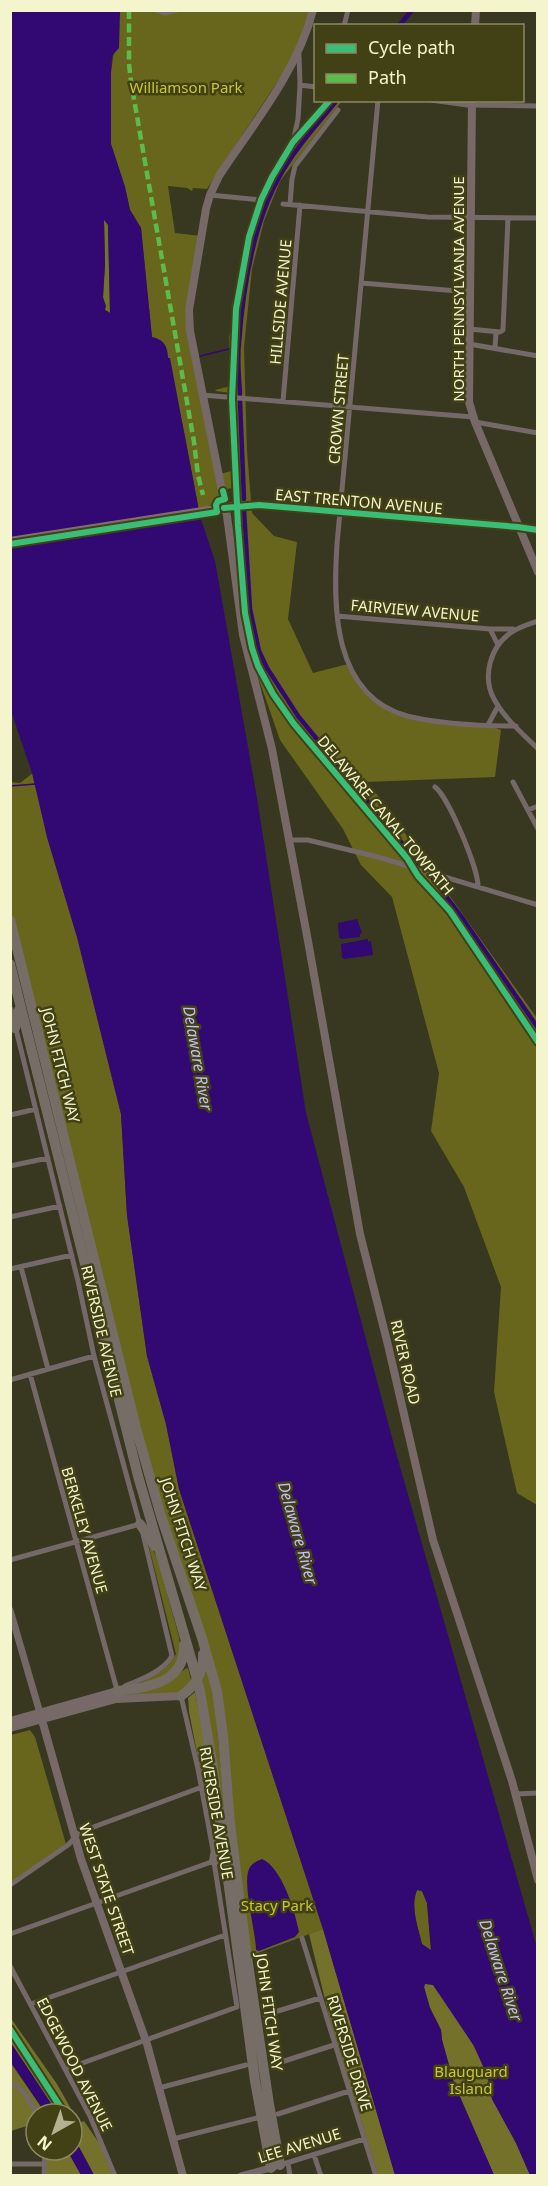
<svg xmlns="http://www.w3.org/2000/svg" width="548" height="2186" font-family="'Noto Sans',sans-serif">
  <rect width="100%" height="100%" fill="#383720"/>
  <path fill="#68661c" d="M120,11H311L306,38L207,189L193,188L192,191L187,188L168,186L175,233L201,236L190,304L194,354L222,500L199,510L182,422L163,396L156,379L141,228L130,210L125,187L111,144V72Z
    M328,101H342L280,181L264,221L252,269L244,347L247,451L252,513L274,536L297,542L288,619L313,673L348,664C353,672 358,681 363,688C392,723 447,720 488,725L501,730L495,777L366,782L379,797L537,1018V1505L517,1493L494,1392L501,1287L464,1187L431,1131L439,1073L392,897L361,865L343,829L280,740L257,674L245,616L236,529V487L223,490L220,474L235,470L231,393L216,391L215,390L231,386L229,338L245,243L262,193L282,158Z
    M34,772L47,837L77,937L121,1114L127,1215L147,1356L166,1424L179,1489L323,1929L247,1957L217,1691L161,1516L11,920L10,782L20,783Z
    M147,1539L157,1557L179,1637L181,1653L177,1665L156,1681L140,1683C154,1675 169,1669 176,1654Z
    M188,1668L192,1684L179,1693L128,1695L170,1682L185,1669Z
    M207,1669L215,1704L226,1823L202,1682Z
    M30,1730L35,1737L66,1844L11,1882V1735Z
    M417,1890L422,1891L427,1903L431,1951L422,1944C418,1927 410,1907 417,1890Z"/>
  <path fill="#74722a" d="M104,219L108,225L110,313L104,309L103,297L105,265Z
    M195,1692L204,1739L210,1791L205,1793L189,1712L188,1698Z
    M323,1929L395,2175H378L329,2016L309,1934Z
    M430,1983L433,1985L446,2002L474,2046L488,2077L492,2099L516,2143L530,2175H494L454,2083L442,2040L441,2030L430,2008L424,1987L425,1984Z
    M10,2017L57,2084L79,2123L84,2121L101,2146L112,2175H94L72,2134V2114H58L11,2043Z
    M10,2062L46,2114H36V2123L11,2131Z
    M43,2150H67L81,2175H45Z"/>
  <path fill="#320872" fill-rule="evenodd" d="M10,11H120L119,48L112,56L111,72V144L125,187L130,210L141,228L152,337C163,339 168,346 168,358H170L200,516L215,561L257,798L306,1113L395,1449L537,1948V2175H530L516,2143L492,2099L488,2077L474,2046L433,1985L425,1984L424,1987L430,2008L441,2030L442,2040L454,2083L494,2175H395L323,1929L179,1489L166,1424L147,1356L127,1215L121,1114L77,937L47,837L32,773L11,711ZM104,220L108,225L110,313L105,310L106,306L103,297L105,264ZM417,1890L422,1891L427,1903L431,1950L422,1944C418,1927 410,1907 417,1890Z
    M357,919L362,933L360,934V937L341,939L339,937L338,923Z
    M368,939V942L371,941L373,955L344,959L342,958L341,944Z
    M262,1859C282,1868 295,1911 299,1932L295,1937L259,1951L256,1950C256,1932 241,1880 250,1867C253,1863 257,1861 262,1859Z
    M11,2043L58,2114H46L11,2062Z
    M72,2134L94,2175H81L67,2150H72Z"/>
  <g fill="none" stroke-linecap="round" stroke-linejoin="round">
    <path stroke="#320872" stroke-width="1.5" d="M200,356L229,349H238
      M10,786L36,784"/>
    <path stroke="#320872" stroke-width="4.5" d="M399,26L412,10
      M240,394C239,377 237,360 239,343C243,288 254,221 281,174C296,147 318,124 337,100
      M240,401L244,499
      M244,510L250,609L259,651L267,668L298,716L420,865
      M433,879L461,916L538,1028"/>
    <path stroke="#756868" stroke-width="5" d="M156,10L165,13L177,10
      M344,26L348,10
      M300,85L316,87
      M378,100L337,544C333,606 332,695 407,716C440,724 482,726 516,726
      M431,100L467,105L538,106
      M210,195L261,200L272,177L293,142L298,119L300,85L299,54
      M283,204L428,217L538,218
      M290,204L292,179L295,166L338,110
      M361,283L470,292
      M469,329L500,332L503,330L508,218
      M469,344L538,356
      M495,348L496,332
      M202,395L473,417
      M283,401L300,205
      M475,422L538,433
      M337,616L490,629L498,645
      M538,621C529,624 519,627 512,632C490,646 482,677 494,699C504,718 523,734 538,749
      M490,629H513
      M488,725L498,706
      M513,782L538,829
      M435,787C448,796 479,870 478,887
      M528,810L538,806
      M289,840H308L378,857L538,905
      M11,1009L78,1281L94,1356L140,1525
      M10,1115L36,1109
      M10,1166L48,1158
      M10,1217L60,1206
      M21,1267L48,1369
      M10,1269L72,1255
      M30,1374L117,1690
      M10,1380L94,1356
      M10,1560L140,1524
      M125,1686C140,1680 164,1671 172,1656L143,1534
      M181,1696L198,1769L213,1850
      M515,1794L538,1793
      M10,1885L68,1845L80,1832L202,1787
      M10,1934L214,1861
      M302,1938L376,2176
      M10,1966L90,2116L115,2176
      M31,2004L225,1935
      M265,2015L320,1998
      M272,2065L334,2045
      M66,2069L237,2007L214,1862
      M15,2085L25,2094L37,2114
      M159,2088L246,2065
      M278,2114L349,2091
      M173,2139L257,2118
      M314,2155L321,2176
      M288,2163L290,2176
      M10,2164H44
      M280,2165L364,2139
      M44,2176L45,2150"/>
    <path stroke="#756868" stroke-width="7" d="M10,1610L40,1713
      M241,2176L274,2167"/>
    <path stroke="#776967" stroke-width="8" d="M313,10C297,72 254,123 219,176L210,195L206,209L189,310L190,331L227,516L243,635L272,749L308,941L360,1234L388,1345L433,1540L512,1781L538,1880
      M475,26L476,10
      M472,100L469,402L475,422L538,572
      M40,1713L81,1859L147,2044L183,2176
      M10,1721L117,1691
      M10,1728L116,1699L181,1696"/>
    <path stroke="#7f6e6d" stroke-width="8" d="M10,541L234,506L259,505L518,527L538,530"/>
    <path stroke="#766d66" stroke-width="10" d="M10,920L136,1428L161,1516L202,1638L217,1691L223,1736L230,1824L247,1957L269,2104L280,2165
      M10,964L138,1476L195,1672
      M15,1028L19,1010
      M140,1524L155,1546
      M117,1691C147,1688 185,1683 184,1645
      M200,1691L213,1768L255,2081L271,2168
      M181,1696C196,1685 204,1673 203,1654
      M214,1861L218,1839"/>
    <path stroke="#766d66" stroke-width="10" d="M195,1672L200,1691"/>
    <path stroke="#5cbc4b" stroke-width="4.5" stroke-dasharray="9 4.5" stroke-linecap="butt" d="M129,10V64L131,82L194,442L198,475L203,495"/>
    <g stroke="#424116" stroke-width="10">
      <path id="cycleway" d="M330,100L293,142L272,177L261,200L249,237L236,309L232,399L238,526L245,613L252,648L258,666L273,694L294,724L407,858L418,876L450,911L538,1042
        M224,508L259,505L518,527L538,530
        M10,544L217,512L216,505L218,501L225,499L223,491
        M10,2029L65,2114"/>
    </g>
    <use href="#cycleway" stroke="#3abd76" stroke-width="6"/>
  </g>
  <g text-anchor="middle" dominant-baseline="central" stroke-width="5" stroke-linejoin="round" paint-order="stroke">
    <g font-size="15" fill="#cac733" stroke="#424116">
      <text x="186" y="87">Williamson Park</text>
      <text x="277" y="1905">Stacy Park</text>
      <text x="471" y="2071">Blauguard<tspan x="471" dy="17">Island</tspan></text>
    </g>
    <g font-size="15" fill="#f5f5cd" stroke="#424116">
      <text transform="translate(458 289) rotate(-90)">NORTH PENNSYLVANIA AVENUE</text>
      <text transform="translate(280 302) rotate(-85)">HILLSIDE AVENUE</text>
      <text transform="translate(338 409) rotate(-85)">CROWN STREET</text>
      <text transform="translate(359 501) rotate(5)">EAST TRENTON AVENUE</text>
      <text transform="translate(415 610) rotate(5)">FAIRVIEW AVENUE</text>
      <text transform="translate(386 815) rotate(50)">DELAWARE CANAL TOWPATH</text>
      <text transform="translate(61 1065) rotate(76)">JOHN FITCH WAY</text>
      <text transform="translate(102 1331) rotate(77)">RIVERSIDE AVENUE</text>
      <text transform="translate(406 1362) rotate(77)">RIVER ROAD</text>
      <text transform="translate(85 1530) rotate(74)">BERKELEY AVENUE</text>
      <text transform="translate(184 1534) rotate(72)">JOHN FITCH WAY</text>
      <text transform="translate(217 1813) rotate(80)">RIVERSIDE AVENUE</text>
      <text transform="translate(107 1889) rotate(71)">WEST STATE STREET</text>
      <text transform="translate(270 2012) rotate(82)">JOHN FITCH WAY</text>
      <text transform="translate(350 2053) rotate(73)">RIVERSIDE DRIVE</text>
      <text transform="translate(75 2064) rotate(63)">EDGEWOOD AVENUE</text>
      <text transform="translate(299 2145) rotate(-17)">LEE AVENUE</text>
    </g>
    <g font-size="16" font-style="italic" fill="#c2bef7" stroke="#424116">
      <text transform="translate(198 1058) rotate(80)">Delaware River</text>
      <text transform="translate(298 1533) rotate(74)">Delaware River</text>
      <text transform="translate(501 1970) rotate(72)">Delaware River</text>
    </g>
  </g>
  <rect width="548" height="2186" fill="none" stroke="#f5f5cd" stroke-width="24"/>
  <rect x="314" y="24" width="210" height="78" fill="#424116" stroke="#8a895f" stroke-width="1.5"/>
  <rect x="326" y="44" width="30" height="9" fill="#3abd76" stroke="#8a895f" stroke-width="1.5"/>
  <text x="368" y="54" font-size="18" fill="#f5f5cd">Cycle path</text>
  <rect x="326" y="74" width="30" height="9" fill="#5cbc4b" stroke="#8a895f" stroke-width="1.5"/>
  <text x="368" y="84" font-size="18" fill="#f5f5cd">Path</text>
  <g transform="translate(54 2132) rotate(220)"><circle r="28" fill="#424116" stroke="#8a895f" stroke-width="1.5"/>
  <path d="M0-4.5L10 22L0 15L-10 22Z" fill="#b3b290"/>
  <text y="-9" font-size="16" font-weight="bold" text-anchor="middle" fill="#f5f5cd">N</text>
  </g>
</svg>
